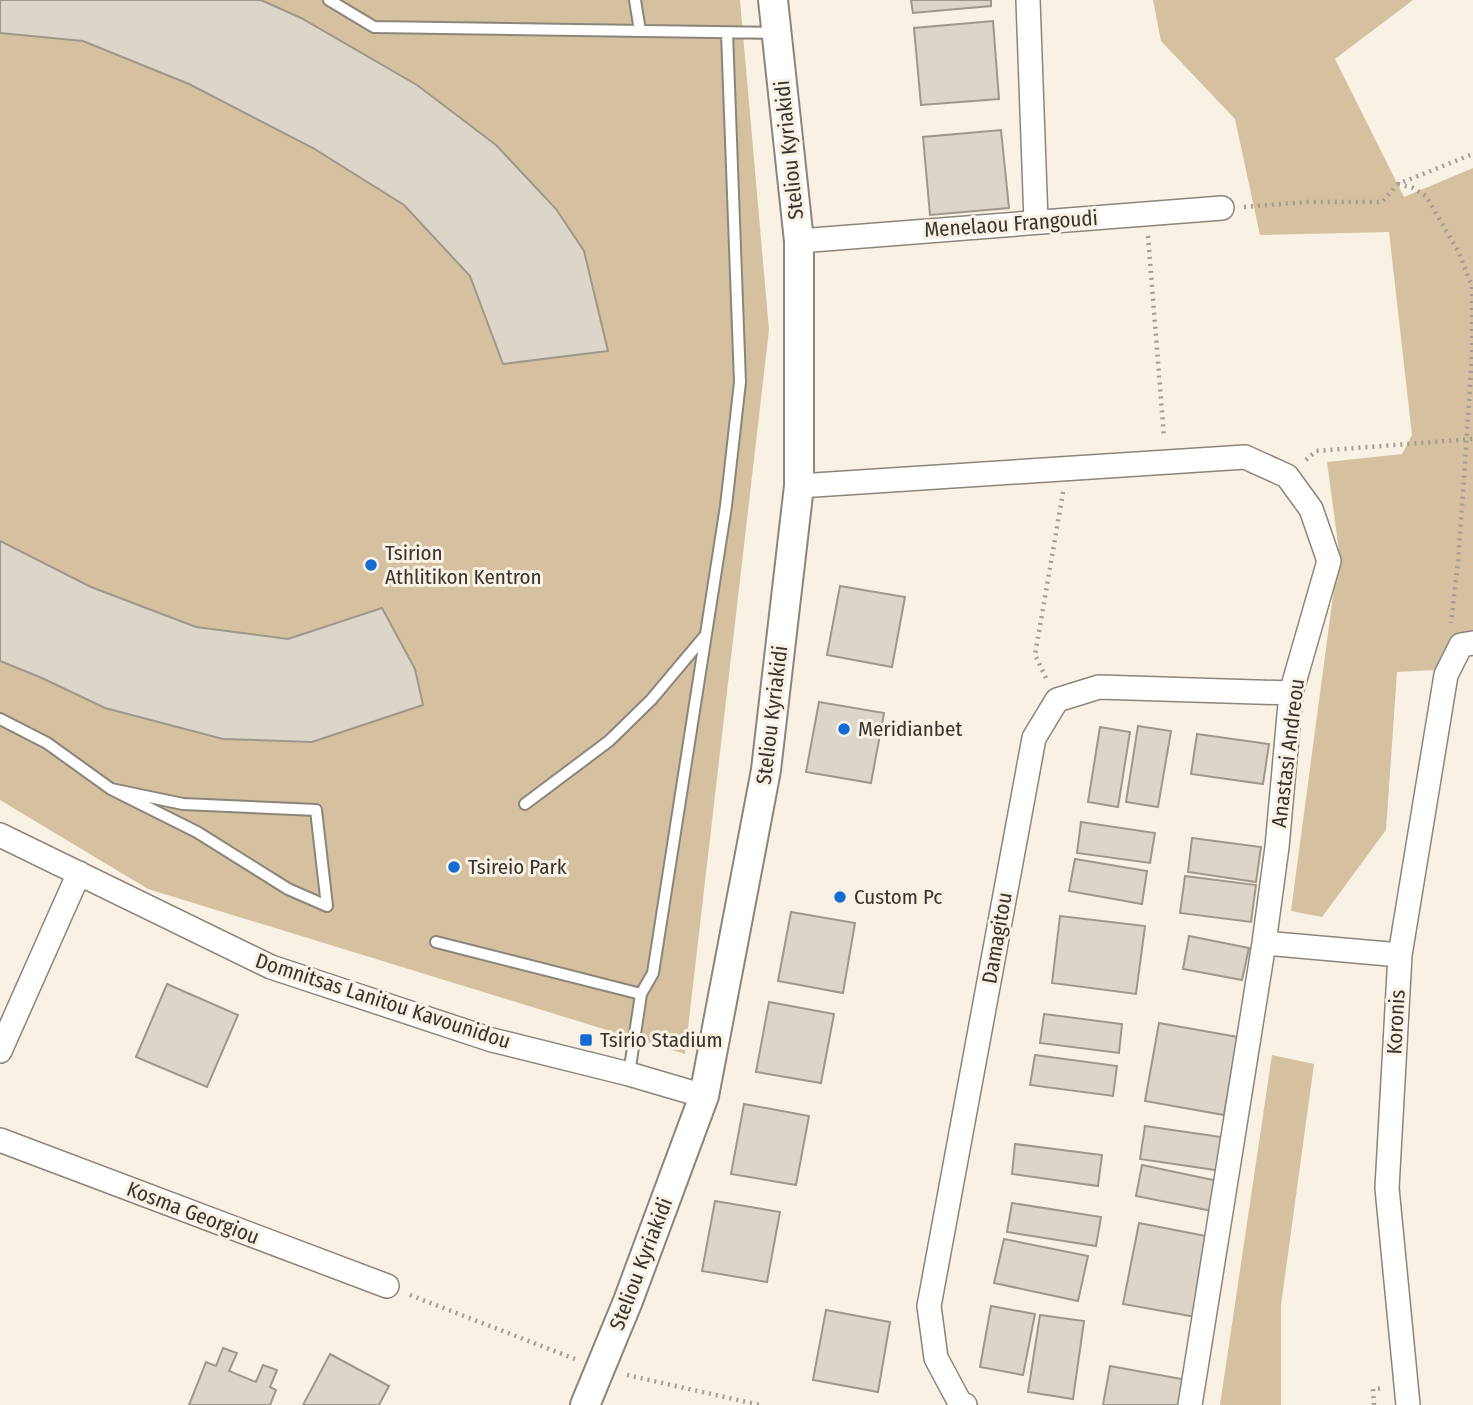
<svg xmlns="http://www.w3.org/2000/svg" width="1473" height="1405" font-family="'Fira Sans Condensed',sans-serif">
  <rect width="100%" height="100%" fill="#f9f1e4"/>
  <path fill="#d5c19f" d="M0,0H740L769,330L685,1054L148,889L0,800Z
    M1153,0H1413L1335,59L1404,197L1473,168V640L1435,670L1397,672L1386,830L1322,917L1291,911L1339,551L1327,462L1402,454L1412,435L1389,232L1260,235L1235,119L1161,41Z
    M1272,1055L1314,1064L1281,1305V1405H1220Z"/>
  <path fill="#dcd5c8" stroke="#9e978b" stroke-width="2" d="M0,0H261L301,18L417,85L496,145L556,209L584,251L608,351L503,364L470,276L404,205L313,148L189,84L83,41L0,33Z
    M911,0H991V6L913,13Z
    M993,21L999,99L921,105L914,28Z
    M1001,130L1009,208L930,215L923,137Z
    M0,541L91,587L196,627L288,639L382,608L415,669L423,705L312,742L223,739L105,708L42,678L0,661Z
    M840,586L905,597L892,667L827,655Z
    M819,702L884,713L871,783L806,772Z
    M1138,726L1171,731L1158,807L1126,802Z
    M1100,727L1130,732L1118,807L1088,802Z
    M1197,734L1269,744L1263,784L1191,774Z
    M1081,822L1155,833L1150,863L1077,853Z
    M1192,838L1261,847L1256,882L1188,872Z
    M1075,859L1147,871L1142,904L1069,891Z
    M1185,876L1256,885L1251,922L1180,913Z
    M791,912L855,923L843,993L778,981Z
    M1060,916L1145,926L1136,994L1052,983Z
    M1189,936L1249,948L1242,980L1183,969Z
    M167,984L238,1015L207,1087L136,1057Z
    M769,1002L834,1014L821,1083L756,1072Z
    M1044,1014L1122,1024L1119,1053L1040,1043Z
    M1159,1023L1238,1037L1224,1115L1145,1101Z
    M1035,1055L1117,1066L1113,1096L1030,1085Z
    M744,1104L809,1116L796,1185L731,1174Z
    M1145,1126L1228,1138L1222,1171L1140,1159Z
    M1015,1144L1102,1155L1098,1186L1012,1174Z
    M1142,1165L1218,1181L1212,1211L1136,1196Z
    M715,1201L780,1212L767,1282L702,1271Z
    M1012,1203L1101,1217L1096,1246L1007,1232Z
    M1139,1223L1211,1237L1196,1317L1123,1304Z
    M1004,1239L1088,1256L1078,1301L994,1283Z
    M991,1306L1035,1314L1023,1375L980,1367Z
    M826,1310L890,1322L878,1392L813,1380Z
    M1040,1315L1084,1321L1073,1399L1028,1392Z
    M223,1348L237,1353L229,1371L256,1382L263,1365L277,1370L270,1387L276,1390L270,1405H189L206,1362L216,1366Z
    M330,1354L389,1386L379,1405H303Z
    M1110,1366L1187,1380L1182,1405H1103Z"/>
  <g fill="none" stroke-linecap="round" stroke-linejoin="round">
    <g stroke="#8c8579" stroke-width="14">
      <path id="service" d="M329,0L374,27L774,33
        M635,0L640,31
        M0,719L47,743L111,789L197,832L288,889L327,906L316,810L183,804L111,789
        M525,804L609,741L651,700L704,637
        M436,942L641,994L653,973L726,506L740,382L727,33
        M629,1074L641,994"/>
    </g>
    <g stroke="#8c8579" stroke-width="26">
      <path id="minor" d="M1028,0L1036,221
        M799,241L1222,208
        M799,486L1245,457L1287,476L1311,509L1329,561L1291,693L1277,847L1264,943L1190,1405
        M0,835L271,967L492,1040L629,1074L704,1096
        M1264,943L1400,955
        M0,1051L79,873
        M0,1140L387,1286
        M965,1405L960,1403L936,1358L929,1306L1034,738L1057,700L1099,687L1291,693
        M1408,1405L1387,1188L1400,955L1446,675L1461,645L1473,643"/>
    </g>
    <g stroke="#8c8579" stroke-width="32">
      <path id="tertiary" d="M585,1405L628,1301L704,1096L766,770L799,486V241L773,0"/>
    </g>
    <path stroke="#a39d94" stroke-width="4.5" stroke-dasharray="2 5" stroke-linecap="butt" d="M1398,184L1413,188L1426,196L1459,253L1472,286V355L1466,449L1458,563L1451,623
      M1244,207L1306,202H1382L1398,184L1473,154
      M1148,236L1164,437
      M1306,460L1316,451L1473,439
      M1046,678L1035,655L1063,492
      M410,1295L575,1359
      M627,1375L760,1405
      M1374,1405L1373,1389L1384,1388"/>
    <use href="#service" stroke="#fff" stroke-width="10"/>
    <use href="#minor" stroke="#fff" stroke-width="23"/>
    <use href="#tertiary" stroke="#fff" stroke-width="28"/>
  </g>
  <g fill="#136bd4" stroke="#f9f1e4" stroke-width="2.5">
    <circle cx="371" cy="565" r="7"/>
    <circle cx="844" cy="729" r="7"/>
    <circle cx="454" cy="867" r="7"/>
    <circle cx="840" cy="897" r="7"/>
    <rect x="579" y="1033" width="14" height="14" rx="3.5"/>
  </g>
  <g text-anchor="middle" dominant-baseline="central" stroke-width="6" stroke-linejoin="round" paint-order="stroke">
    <g font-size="21" fill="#37342f" stroke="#f9f1e4">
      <text transform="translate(789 150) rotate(-96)">Steliou Kyriakidi</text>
      <text transform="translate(1011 224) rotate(-4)">Menelaou Frangoudi</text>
      <text transform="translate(772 715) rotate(-83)">Steliou Kyriakidi</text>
      <text transform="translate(1288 753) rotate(-83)">Anastasi Andreou</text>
      <text transform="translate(997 938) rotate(-80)">Damagitou</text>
      <text transform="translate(383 1001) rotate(18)">Domnitsas Lanitou Kavounidou</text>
      <text transform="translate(1396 1022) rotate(-87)">Koronis</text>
      <text transform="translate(193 1213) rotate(21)">Kosma Georgiou</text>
      <text transform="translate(641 1264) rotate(-69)">Steliou Kyriakidi</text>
    </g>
    <g font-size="21" fill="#37342f" stroke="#f9f1e4" text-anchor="start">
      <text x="385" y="553">Tsirion<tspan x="385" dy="24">Athlitikon Kentron</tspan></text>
      <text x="858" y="729">Meridianbet</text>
      <text x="468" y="867">Tsireio Park</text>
      <text x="854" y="897">Custom Pc</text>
      <text x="600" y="1040">Tsirio Stadium</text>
    </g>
  </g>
</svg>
